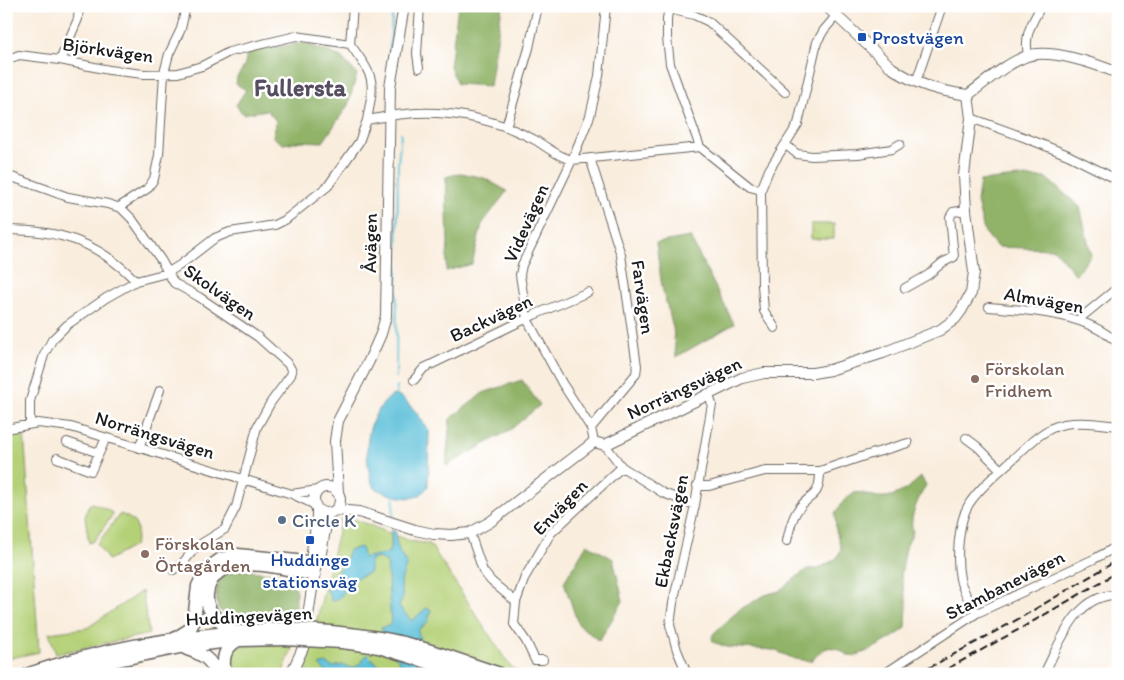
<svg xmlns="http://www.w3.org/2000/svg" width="1124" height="680" font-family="Itim,sans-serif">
  <rect width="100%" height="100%" fill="#fff"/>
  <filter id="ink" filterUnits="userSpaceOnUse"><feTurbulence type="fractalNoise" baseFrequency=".02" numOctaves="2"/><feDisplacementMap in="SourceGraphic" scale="10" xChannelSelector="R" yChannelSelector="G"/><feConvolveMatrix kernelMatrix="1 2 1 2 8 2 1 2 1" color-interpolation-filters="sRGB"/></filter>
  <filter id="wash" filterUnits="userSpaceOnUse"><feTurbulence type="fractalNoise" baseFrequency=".0096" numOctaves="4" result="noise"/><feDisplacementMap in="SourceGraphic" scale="20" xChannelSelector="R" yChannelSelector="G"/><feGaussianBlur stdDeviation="1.12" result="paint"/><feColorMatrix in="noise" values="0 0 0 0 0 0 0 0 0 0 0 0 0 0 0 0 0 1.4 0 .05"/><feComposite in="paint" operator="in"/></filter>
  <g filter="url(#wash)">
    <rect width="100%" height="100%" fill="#f9eddd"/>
    <path fill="#b5d178" stroke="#68764a" d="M811,224H834V239H811Z
      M24,432L39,652L6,659V436Z
      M92,503L108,510L113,514L94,541L89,543L85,517L88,506Z
      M120,514C138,520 140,529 134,546L108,560L97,544Z
      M341,519H354L410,541L430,544L509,665L522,674H299L310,648Z
      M142,591L149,634L56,654L49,633L87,628Z
      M294,643L282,674H230V651L239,646Z"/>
    <path fill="#90b368" stroke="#566842" d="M458,6H502L490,86L457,84L450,67Z
      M304,43L341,57L357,74L348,105L323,142L303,141L283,144L273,137L276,121L267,110L243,114L236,105L246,90L236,84L237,77L244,67L247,54L262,49Z
      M461,173L484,178L507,191L482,224L472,264L446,271L448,244L446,177Z
      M1018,177L1046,178L1080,207L1091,255L1076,275L1054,249L997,247L984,231L977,202L980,181Z
      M690,237L734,324L676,357L673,327L662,287L656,243Z
      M522,380L540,405L510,430L446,466L450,419L483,393Z
      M921,477L926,485C919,498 908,517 913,532L906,547L901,575L904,591L907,602L906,628C898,635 861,657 851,656C847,655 843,652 840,650C826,643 821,652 811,661L795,659L774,650L727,647L713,642L712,637L714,633L739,610L765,595L779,591L807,569H818L837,558L841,549L836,530L835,513C840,506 846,496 854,493C860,491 867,495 873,496C892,501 908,489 921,477Z
      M587,544L613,559L623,601L599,641L578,624L564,582Z
      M240,570L287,575L296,588V623L238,622L218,609L216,594L220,576Z"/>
    <path fill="#5bc0d9" stroke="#3c6e7a" d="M393,395L402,397L417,413L429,431L428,486C426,489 423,493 420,495C408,502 386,494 374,488C362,458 364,415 393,395Z
      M391,529L396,532C395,545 400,554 407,564C402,576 399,584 403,597L399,607L412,621L426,608L431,610L428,622L418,630L421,645L420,672L422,674H328L319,665L326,663L332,667L342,665L353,668L361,663L367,654C378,666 385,670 401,672L400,662L385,642L381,628L391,625L387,562L378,558L370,560V572C365,575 356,577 352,581C344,589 344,597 332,602L327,589L332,577L343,565L349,550L361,547L364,558L376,555L387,554L391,546Z"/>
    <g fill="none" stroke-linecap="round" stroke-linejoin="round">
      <path stroke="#5bc0d9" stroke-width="2" d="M389,61L393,6
        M396,377L398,163L401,133
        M396,396L397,386
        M393,517L394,494"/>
    </g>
  </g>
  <g filter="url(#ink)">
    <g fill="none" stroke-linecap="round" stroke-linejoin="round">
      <g stroke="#696560" stroke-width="10">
        <path id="minor" d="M353,6L350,44C375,79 375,78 367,120
          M669,6L667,19V38L670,64L700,147L750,187L761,190
          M669,9L694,15L709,22L785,92
          M1028,56C1024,34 1031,25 1041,6
          M6,60L19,55L60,60L109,70L144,74L178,73L202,66L229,52L296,36L350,44
          M60,60L78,19L79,6
          M419,68L417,54L420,6
          M916,82L942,6
          M971,118L1026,138L1068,155L1118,180
          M506,127L529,48L538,6
          M786,145L797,154L812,156L858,154L892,149L900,144
          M590,158L621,255L637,366L636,374L591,428
          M6,175L68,197L108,204L121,208L132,219L161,260L174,283L199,297L258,337L288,364L292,371L291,375L271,402L257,427L236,507L225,529L196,547L182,564L173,570
          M121,208L122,205L147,189L154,179L159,155L164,73L169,54L181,29L186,6
          M6,230C60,230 98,242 136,281
          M905,288L928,275L942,263L954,257L950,217L953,212L966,210
          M989,307C1032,311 1083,312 1118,343
          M1078,320L1116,289
          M775,328L764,311L762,285L761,190L769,170L798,124L817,42L824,30L836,16
          M414,380L424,368L534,315L588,292
          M30,424V401L44,355L52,340L67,325L106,298L136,281L167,273L180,265L215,238L230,232L275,225L285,220L328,186L359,142L367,120C379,118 392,115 405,114C438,110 475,116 507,127C516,131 526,135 535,140C547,147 558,157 572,160L700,147
          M6,429L38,423L71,427L292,494L315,505
          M966,438L978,447L1001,470
          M67,442L99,453
          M594,442L591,428L562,383L527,319L520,275L522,265L572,160L590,116L599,76L606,6
          M605,445L622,467L663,493L695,505
          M139,448L160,390
          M57,458L91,471L106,438
          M697,486H709L765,471H820L861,457L908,443
          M292,494L318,490
          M470,533L483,571L491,581L516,602L514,624L526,641L535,660H543
          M787,541C789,531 791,520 797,511C809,492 820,501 820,471
          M516,602L525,577L551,533L622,467
          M977,613C971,603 962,591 960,579C956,559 958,522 969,504C980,487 999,472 1014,458C1028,445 1044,428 1064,424C1082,421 1101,424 1118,426
          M687,674L677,650L670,625L673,603L695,505L712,404L708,393
          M884,674L977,613L1094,559L1118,546
          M1044,674C1060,643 1076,593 1118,595"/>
      </g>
      <g stroke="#696560" stroke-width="12">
        <path id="tertiary" d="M826,6L892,68C916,85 939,91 968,95
          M968,95C986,82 1005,64 1027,56C1050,48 1096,64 1118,73
          M314 500a13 13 0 1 1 26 0a13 13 0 1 1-26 0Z
          M338,493L335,441L338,421L369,361L381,334L386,316L390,87L404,6
          M336,510L359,512L415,530L434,534L451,535L470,533L490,522L594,442L605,445L742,378L764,373H813L830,370L883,353L940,330L955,319L961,311L971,293L974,272L966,210L964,175L971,118L968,95
          M316,563L312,551L317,521V509
          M291,674L303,648L316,563L321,553L328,513"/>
      </g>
      <g stroke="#696560" stroke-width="15">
        <path id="primary" d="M234,632C220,622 205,613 207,594C212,547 284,568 314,575
          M176,638L189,630L194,621L198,586L206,570L221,559L238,555L316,563
          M187,649C200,653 212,659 216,674
          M29,674C110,645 198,633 283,629
          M60,674L75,669L180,647L238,640L284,639
          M225,674C222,658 224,648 238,640"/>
      </g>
      <use href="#minor" stroke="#fff" stroke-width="8"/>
      <use href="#tertiary" stroke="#fff" stroke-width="10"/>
      <use href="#primary" stroke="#fff" stroke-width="12"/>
      <path stroke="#1c1c1c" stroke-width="2" stroke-dasharray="8 4" stroke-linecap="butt" d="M918,674L1020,618L1118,560
        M938,674L1025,626L1118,572"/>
      <g stroke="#696560" stroke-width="15" stroke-linecap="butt">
        <path id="primary-bridge" d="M283,629C315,630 347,633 379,638C420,645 460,661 500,674
          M284,639L342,642L379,647L467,674"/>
      </g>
      <use href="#primary-bridge" stroke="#fff" stroke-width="12"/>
    </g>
  </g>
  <g fill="#1a4fb4" stroke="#fff" stroke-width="2">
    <rect x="857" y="32" width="10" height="10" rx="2.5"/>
    <rect x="305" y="535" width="10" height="10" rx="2.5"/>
  </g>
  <g fill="#8d6e63" stroke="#fff" stroke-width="2">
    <circle cx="975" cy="379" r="5"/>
    <circle cx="145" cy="554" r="5"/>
  </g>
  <circle fill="#5c6f8a" stroke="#fff" stroke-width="2" cx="282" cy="520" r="5"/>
  <g text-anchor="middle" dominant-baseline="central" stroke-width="5" stroke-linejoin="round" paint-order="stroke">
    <g font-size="19" fill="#164399" stroke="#fff" text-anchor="start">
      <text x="872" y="37">Prostvägen</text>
      <text x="310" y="559" text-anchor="middle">Huddinge<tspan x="310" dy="22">stationsväg</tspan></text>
    </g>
    <g font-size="19" fill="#1c1c1c" stroke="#fff">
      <text transform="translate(108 50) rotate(8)">Björkvägen</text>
      <text transform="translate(526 223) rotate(-66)">Videvägen</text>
      <text transform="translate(370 243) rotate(-89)">Åvägen</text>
      <text transform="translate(220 292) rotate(35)">Skolvägen</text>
      <text transform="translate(643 297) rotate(82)">Farvägen</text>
      <text transform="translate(1044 300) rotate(10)">Almvägen</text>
      <text transform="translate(491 318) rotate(-25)">Backvägen</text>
      <text transform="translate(684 388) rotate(-25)">Norrängsvägen</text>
      <text transform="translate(155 435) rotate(17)">Norrängsvägen</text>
      <text transform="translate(560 507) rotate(-46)">Envägen</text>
      <text transform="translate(671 531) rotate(-79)">Ekbacksvägen</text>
      <text transform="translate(1005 585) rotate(-27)">Stambanevägen</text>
      <text transform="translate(249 616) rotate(-3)">Huddingevägen</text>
    </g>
    <g font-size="19" fill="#785e54" stroke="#fff" text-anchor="start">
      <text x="985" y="368">Förskolan<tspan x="985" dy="22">Fridhem</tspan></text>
      <text x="155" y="543">Förskolan<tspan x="155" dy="22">Örtagården</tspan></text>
    </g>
    <g font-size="19" fill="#4e5e75" stroke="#fff" text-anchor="start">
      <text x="292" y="520">Circle K</text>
    </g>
    <g font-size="24" font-weight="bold" fill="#574d61" stroke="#fff">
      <text x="300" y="87">Fullersta</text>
    </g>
  </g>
  <rect width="1124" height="680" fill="none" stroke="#fff" stroke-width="25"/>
</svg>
